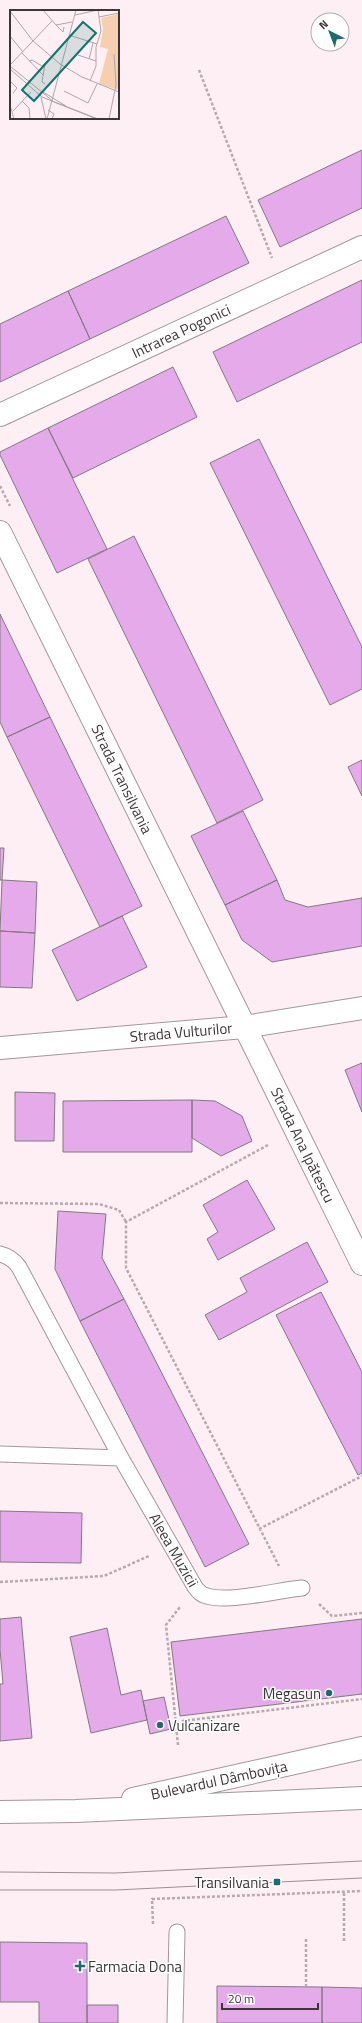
<svg xmlns="http://www.w3.org/2000/svg" width="362" height="2023" font-family="'Titillium Web',sans-serif">
  <rect width="100%" height="100%" fill="#feeff4"/>
  <path fill="#e5aae9" stroke="#827982" d="M362,150V208L280,247L258,200Z
    M226,216L249,263L90,339L68,291Z
    M362,280V342L237,402L213,352Z
    M68,291L90,339L0,382V324Z
    M173,367L197,417L73,478L48,428Z
    M48,428L107,549L57,573L0,455V452Z
    M259,439L362,647V689L330,705L210,463Z
    M134,536L263,800L217,823L88,559Z
    M0,614L50,717L7,737L0,722Z
    M50,717L142,906L100,927L7,737Z
    M362,760V796L348,767Z
    M243,811L277,880L225,905L191,836Z
    M0,848H4L2,880H0Z
    M2,880L37,882L35,933L0,931Z
    M277,880L285,900L308,907L362,898V946L272,962L242,940L225,905Z
    M122,916L147,967L77,1001L52,950Z
    M0,931L35,933L32,988L0,987Z
    M362,1063V1112L345,1070Z
    M15,1092L55,1093L54,1141H15Z
    M192,1100L215,1101L242,1116L252,1141L221,1156L192,1138Z
    M192,1100V1152H63V1101Z
    M247,1180L275,1229L218,1260L207,1239L218,1232L203,1205Z
    M58,1211L106,1214L102,1258L124,1299L80,1321L55,1269Z
    M307,1242L328,1282L219,1340L205,1315L247,1292L240,1278Z
    M321,1292L362,1372V1473L358,1475L276,1315Z
    M124,1299L249,1544L205,1567L80,1321Z
    M0,1511L82,1513L81,1563L0,1562Z
    M21,1617L32,1738L0,1741V1684H3L0,1649V1619Z
    M362,1619V1694L180,1716L171,1642Z
    M107,1628L121,1695L141,1690L147,1720L91,1733L70,1637Z
    M164,1697L171,1729L150,1734L143,1701Z
    M0,1942L87,1943V2023H39V2002H0Z
    M217,1986L322,1987V2023H217Z
    M322,1987L362,1988V2023H322Z
    M87,2005H118V2023H87Z"/>
  <g fill="none" stroke-linecap="round" stroke-linejoin="round">
    <g stroke="#a3969a" stroke-width="17">
      <path id="lane" d="M0,1254C9,1256 14,1260 19,1267L121,1458L195,1587C198,1591 201,1595 207,1596C229,1603 278,1590 302,1588
        M0,1454L121,1458
        M175,2023L177,1932"/>
    </g>
    <g stroke="#a3969a" stroke-width="24">
      <path id="street" d="M0,415L362,247
        M0,532L362,1264
        M0,1048L244,1027L362,1008"/>
    </g>
    <g stroke="#a3969a" stroke-width="24">
      <path id="secondary" d="M133,1799L362,1748
        M0,1812L76,1811L362,1798"/>
    </g>
    <path stroke="#b6aaae" stroke-width="2.5" stroke-dasharray="3 2" stroke-linecap="butt" d="M199,70L272,258
      M0,486L10,506
      M268,1145L126,1222V1268L279,1566
      M0,1203L99,1204L119,1210L126,1222
      M259,1529L362,1476
      M0,1582L104,1576L149,1556
      M319,1604L332,1616L362,1613
      M182,1721L362,1699
      M177,1731L211,1727L210,1718
      M178,1745L166,1625L180,1607
      M153,1924L152,1899L362,1891
      M306,1939V1987
      M344,1941V1892"/>
    <use href="#lane" stroke="#fff" stroke-width="15"/>
    <use href="#street" stroke="#fff" stroke-width="22"/>
    <use href="#secondary" stroke="#fff" stroke-width="22"/>
    <path stroke="#9a9093" stroke-width="1" d="M0,1872L115,1873L362,1861
      M0,1890H116L362,1878"/>
  </g>
  <g fill="#1e6b6e" stroke="#fff" stroke-width="1.5">
    <circle cx="329" cy="1693" r="4"/>
    <circle cx="160" cy="1725" r="4"/>
    <rect x="273" y="1878" width="8" height="8" rx="2"/>
    <path d="M78 1960h4v4h4v4h-4v4h-4v-4h-4v-4h4z"/>
  </g>
  <g text-anchor="middle" dominant-baseline="central" stroke-width="3" stroke-linejoin="round" paint-order="stroke">
    <g font-size="15" fill="#3c3638" stroke="#fff">
      <text transform="translate(181 331) rotate(-25)">Intrarea Pogonici</text>
      <text transform="translate(122 779) rotate(64)">Strada Transilvania</text>
      <text transform="translate(181 1032) rotate(-5)">Strada Vulturilor</text>
      <text transform="translate(303 1145) rotate(64)">Strada Ana Ipătescu</text>
      <text transform="translate(174 1550) rotate(60)">Aleea Muzicii</text>
      <text transform="translate(219 1780) rotate(-12)">Bulevardul Dâmbovița</text>
    </g>
    <g font-size="15" fill="#3c3638" stroke="#fff" text-anchor="end">
      <text x="321" y="1693">Megasun</text>
      <text x="168" y="1725" text-anchor="start">Vulcanizare</text>
      <text x="269" y="1882">Transilvania</text>
      <text x="88" y="1966" text-anchor="start">Farmacia Dona</text>
    </g>
  </g>
  <g transform="translate(10 10)">
    <rect width="109" height="109" fill="#feeff4"/>
    <path d="M109,4V80L89,74L98,39L90,37L93,19L91,8Z" fill="#f6cfb1"/>
    <path fill="none" stroke="#b0a5a9" stroke-width="1" d="M33,0L46,15L62,12M0,1L23,31L50,54L72,67L109,82M65,5L88,0M89,7L109,3M46,15L53,22L54,17M59,25L87,34M0,26L13,42M12,43L33,65M68,45L86,51M79,49L83,33M19,51L22,50L32,56L41,47M35,54L32,72L35,74M0,55L42,11M0,56L44,92L87,109M0,59L32,87L88,109M0,71L7,78L3,83M80,71L86,56V37L91,21L88,0M54,81L78,93L87,74M33,82L56,96M31,87L36,109M12,91L19,98L20,109M0,95L4,109M38,100L44,104L42,109M3,101L21,82M37,109L66,0M99,109L106,75L104,44"/>
    <path fill="#0f766e" fill-opacity="0.15" stroke="#0f766e" stroke-width="2" d="M73,12L86,23L24,91L12,80Z"/>
    <rect width="109" height="109" fill="none" stroke="#3c3638" stroke-width="2"/>
  </g>
  <g transform="translate(330 32) rotate(318)"><circle r="19" fill="#ffffff" stroke="#b1afaf"/>
  <path d="M0-3L7 15L0 10L-7 15Z" fill="#1e6b6e"/>
  <text y="-6" font-size="11" font-weight="bold" text-anchor="middle" fill="#3c3638">N</text>
  </g>
  <path d="M222 2003v6h96v-6" fill="none" stroke="#3c3638" stroke-width="2"/>
  <text x="228" y="2003" font-size="12" fill="#3c3638" stroke="#ffffff" stroke-width="3" paint-order="stroke">20 m</text>
</svg>
